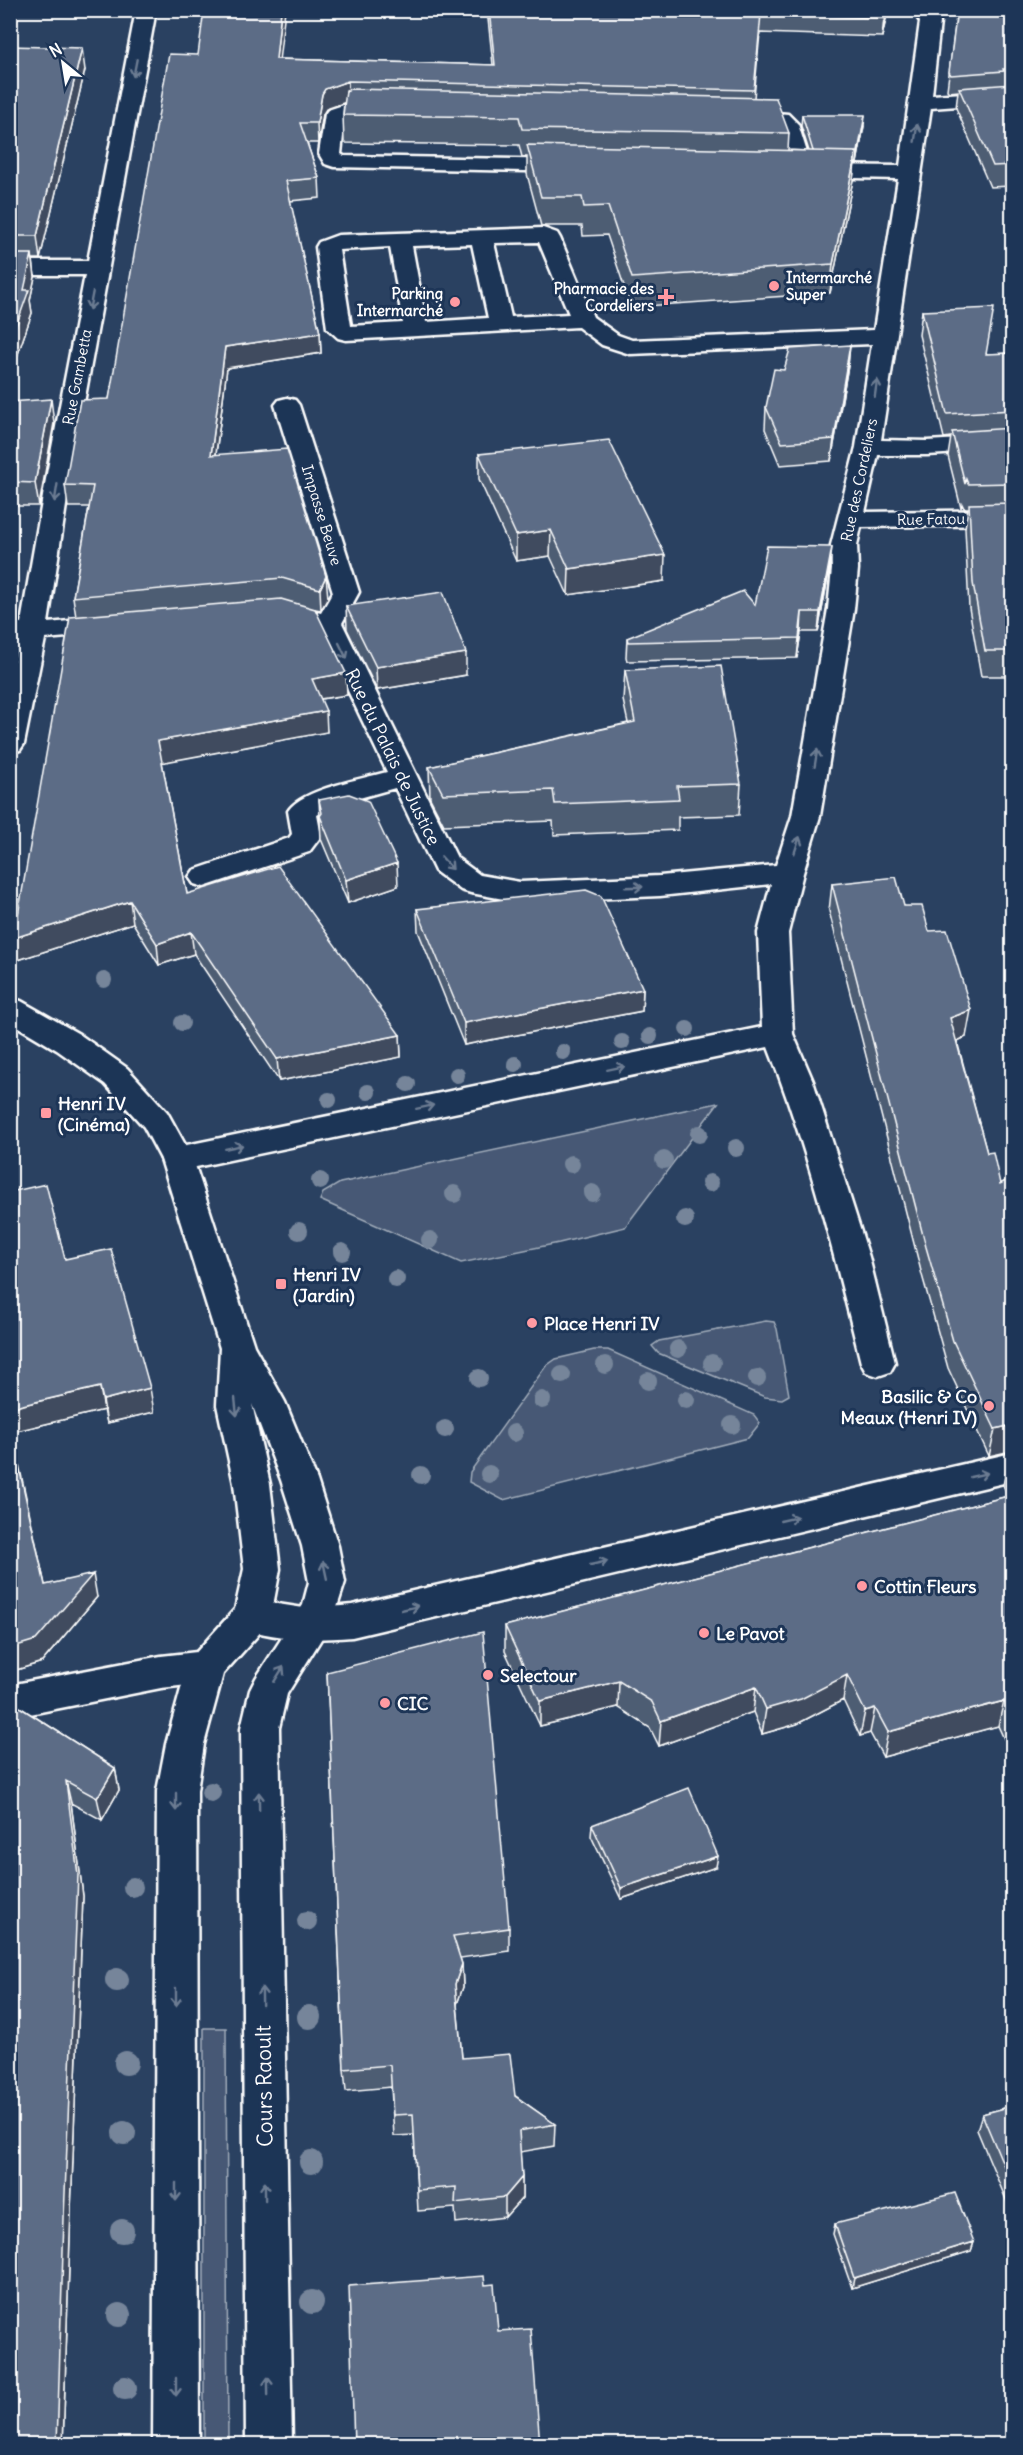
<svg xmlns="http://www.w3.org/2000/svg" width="1023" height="2455" font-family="Delius,sans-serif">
  <rect width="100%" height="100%" fill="#2a4161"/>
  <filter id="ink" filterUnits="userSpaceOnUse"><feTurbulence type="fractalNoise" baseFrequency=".0167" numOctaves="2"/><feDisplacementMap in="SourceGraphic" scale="12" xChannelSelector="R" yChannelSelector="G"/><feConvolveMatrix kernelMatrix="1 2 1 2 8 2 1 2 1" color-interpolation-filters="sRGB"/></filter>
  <g filter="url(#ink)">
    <path fill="#465975" stroke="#a2acba" stroke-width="1.5" d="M718,1103L625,1227L559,1243L461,1263L320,1200L323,1193L340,1183Z
      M766,1321L774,1322L777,1329L789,1395L782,1399L765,1397L658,1353L652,1346L659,1341Z
      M594,1350H608L754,1415L760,1423L748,1438L503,1500L469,1482L470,1472L546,1366L556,1359Z
      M204,2028H226L228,2444H204Z"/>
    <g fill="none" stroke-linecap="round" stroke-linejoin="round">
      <g stroke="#fff" stroke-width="5">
        <path id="minor" d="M136,10H156L70,479L48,623L113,617L122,619L126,625L122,631L113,633L45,639L24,744L20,750L10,753V676L18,639L10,638V622L21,623L46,479L85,275H10V261H88Z
          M913,10H933L940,22L932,95L1012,90V102L931,108L881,440L927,441L1012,436V450L927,455H878L865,512L1012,510V525L861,527L857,545L858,569L854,609L820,816L803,873L788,933L793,1034L813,1081L869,1257L895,1363L890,1372L878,1376L866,1372L861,1363C835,1257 808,1149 768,1047L177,1171L166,1167L161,1159L166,1151L177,1147L762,1027L758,933L771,884L660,896L520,902L471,893L461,890L435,871L395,788L338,804L317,815L321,836L309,852L204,887L194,884L189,877L194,870L289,838L292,834L288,811C302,789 362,779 387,772L318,628L269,617L265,611L269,605L278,603L321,613L333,592L275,405L279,400L287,398L295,400L299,405L359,592L342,623L457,858L480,875L520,882L660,876L776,865L792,816L828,609L832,569L831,545L856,447L872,344L630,354L602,345L578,327L346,340L338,338L327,328L316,247L319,242L338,235L543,228L557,233L560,238L593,317L618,335L632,340L874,330L898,179L809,177L794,175L778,126L775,124L735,120L732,116L735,112L742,110L788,114L798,124L811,165L900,166L920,22ZM539,242L569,314L511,317L494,243ZM472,244L488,318L426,322L412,246ZM390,247L403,323L351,326L339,250Z
          M349,103L394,106L397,110L394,114C378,118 361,112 345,117L341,154L344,156L571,160L579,161L582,166L579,171L571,172L334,167L325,164L319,154L325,114L328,110Z
          M1012,1453V1481L352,1637C312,1640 277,1640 239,1627L233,1616L239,1605L252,1600L310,1609L352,1605Z
          M206,1651L219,1656L225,1667L219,1678L206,1683L161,1688L10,1718V1685L161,1656Z"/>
      </g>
      <g stroke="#fff" stroke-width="5">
        <path id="major" d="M10,998L21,1001L79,1034L127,1068L167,1112L193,1159L254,1346L285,1402L317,1480L338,1546L345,1582L333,1620L287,1694L279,1728L292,2444H246L241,1728L250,1690L256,1678L303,1605L309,1582L302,1546L281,1480L252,1404L270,1484L280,1569L271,1616L265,1627L223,1674L204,1744L197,1791L199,2444H153L157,1791L166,1744L187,1667L193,1656L235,1609L244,1569L234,1484L217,1405L220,1348L161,1159L144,1127L105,1084L57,1050L10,1022Z"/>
      </g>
      <use href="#minor" fill="#1d3557" fill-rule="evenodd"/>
      <use href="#major" fill="#1d3557" fill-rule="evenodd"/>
    </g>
    <g fill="#76859a">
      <circle cx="104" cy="980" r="8"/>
      <circle cx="182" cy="1023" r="8"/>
      <circle cx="687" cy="1029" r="8"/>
      <circle cx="650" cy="1036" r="8"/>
      <circle cx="622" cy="1042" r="8"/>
      <circle cx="563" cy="1052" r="8"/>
      <circle cx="515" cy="1064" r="8"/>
      <circle cx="457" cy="1075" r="8"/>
      <circle cx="408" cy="1084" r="8"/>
      <circle cx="368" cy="1092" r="8"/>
      <circle cx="329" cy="1100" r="8"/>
      <circle cx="699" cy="1134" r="9"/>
      <circle cx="736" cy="1148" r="9"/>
      <circle cx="664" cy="1160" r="9"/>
      <circle cx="571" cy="1164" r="9"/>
      <circle cx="320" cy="1181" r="9"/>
      <circle cx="710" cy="1183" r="9"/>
      <circle cx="592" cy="1193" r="9"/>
      <circle cx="454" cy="1194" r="9"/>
      <circle cx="685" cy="1219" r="9"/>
      <circle cx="299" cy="1231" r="9"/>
      <circle cx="430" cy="1240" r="9"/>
      <circle cx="342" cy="1252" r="9"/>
      <circle cx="396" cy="1279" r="9"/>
      <circle cx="678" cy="1349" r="9"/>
      <circle cx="712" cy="1363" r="9"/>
      <circle cx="605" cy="1365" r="9"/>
      <circle cx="562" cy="1375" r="9"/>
      <circle cx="479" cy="1378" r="9"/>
      <circle cx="757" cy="1378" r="9"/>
      <circle cx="648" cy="1381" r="9"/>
      <circle cx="542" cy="1400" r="9"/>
      <circle cx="686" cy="1400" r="9"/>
      <circle cx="732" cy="1425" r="9"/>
      <circle cx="445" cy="1429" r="9"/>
      <circle cx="514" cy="1433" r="9"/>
      <circle cx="489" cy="1474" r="9"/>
      <circle cx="421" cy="1475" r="9"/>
      <circle cx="211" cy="1792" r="10"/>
      <circle cx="133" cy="1887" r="10"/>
      <circle cx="307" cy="1921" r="10"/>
      <circle cx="117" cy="1980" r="12"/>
      <circle cx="309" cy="2017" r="12"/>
      <circle cx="126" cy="2063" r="12"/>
      <circle cx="124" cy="2133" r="12"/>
      <circle cx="311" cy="2162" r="12"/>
      <circle cx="122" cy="2231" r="12"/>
      <circle cx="312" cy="2302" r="12"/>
      <circle cx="119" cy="2315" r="12"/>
      <circle cx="125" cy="2388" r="12"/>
    </g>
    <path fill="#4e5d73" stroke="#fff" stroke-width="1.5" d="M487,10H888L882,37L760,33L754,98L789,133L788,150L809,151L801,126L802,115L864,126L857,163H855L853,180L830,293L631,307L607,235L583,236L582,226H541L527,174V157H522L519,145L344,143L343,115L344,102L326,109L323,114L318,143H307L319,178L320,198L290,201L320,333L321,353L227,368L216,455L328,598L321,610L315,609L347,695L321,699L327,732L162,762L187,894L400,1035L401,1057L279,1081L194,954L159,965L133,923L18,960L14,938L76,617L73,597L89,507H68L65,485L109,399L198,55L279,59L493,65Z
      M957,10H1012V186L990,187L956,108L958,91L949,92L947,90Z
      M10,46L85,70L40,259H33L35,277L30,300L32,313L10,377Z
      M922,311L987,354L1012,353V676H981L969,608L965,528L968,508H964L962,504L961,508L948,456L951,437L944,438L919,335Z
      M850,345L848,366L831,461L780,465L765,429L766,407L784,370Z
      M10,402L54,423L39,506H10Z
      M479,454L664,581L568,595L550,556L516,561L479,479Z
      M830,566L818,632H801L797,658L627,661L626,657L627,638L755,605Z
      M346,606L466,675L377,690L347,629Z
      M625,670L741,784L739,815L678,817V830L554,835L553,821L444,825L430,798L429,767L628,723L623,700Z
      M319,800L398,886L348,903L321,839Z
      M832,884L904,906L929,931L966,1037L957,1041L987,1153L1000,1184L1012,1178V1452L1011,1451L989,1456L948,1368L922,1275L829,911Z
      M417,909L643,989L642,1011L464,1045L418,931Z
      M10,1192L65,1259L154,1412L107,1423L104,1410L12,1432L45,1585L97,1597L42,1662L10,1672Z
      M1012,1458V1756L998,1726L883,1757L870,1733L860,1736L843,1700L797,1724L762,1734L753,1712L659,1746L650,1728L618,1707L540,1726L505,1651V1626L1008,1496L1003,1485L1009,1459Z
      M327,1672L509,1928V1951L460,1958L462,1964L463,1987L457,2004L462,2058L555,2124L554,2146L520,2152L522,2177V2198L505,2217L456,2223L455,2208L418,2211L414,2135L394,2136L391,2087L346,2091L344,2069Z
      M10,1701L115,1768L119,1790L102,1820L71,1803L83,1896L70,2237L63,2445H10Z
      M592,1825L716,1867L621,1899L591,1836Z
      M1012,2106V2214L977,2130L982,2114Z
      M835,2224L974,2242L971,2251L852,2288L833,2234Z"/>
    <path fill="#404c5e" stroke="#fff" stroke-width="1.5" d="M281,10H285L277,78L276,59Z
      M886,10H888L882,37L884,18Z
      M82,48L85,70L40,259L37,236Z
      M348,81L349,101L326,109L323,114L318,143L317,123L322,94L325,89Z
      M865,115L864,126L857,163L858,152Z
      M856,152L853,180L830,293L833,264Z
      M32,254L35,277L30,300L32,313L10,377V343Z
      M320,333L321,353L227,368L213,476L211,455L225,347Z
      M850,345L848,366L831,461L834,439Z
      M51,399L54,423L39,506L35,483Z
      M551,530L550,556L516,561V535Z
      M832,547L830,566L818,632L820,612Z
      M665,555L664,581L568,595L569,569Z
      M326,576L328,598L321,610L320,589Z
      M802,612L801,632L797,658L799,638Z
      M466,653V675L377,690L376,667Z
      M346,673L347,695L313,700L312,679Z
      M326,711L327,732L160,763L158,741Z
      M397,863L398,886L348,903L346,880Z
      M130,901L133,923L18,960L14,938Z
      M191,932L194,954L159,965L157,944Z
      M643,989L642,1011L464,1045V1023Z
      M971,1010L966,1037L946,1046L950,1018Z
      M400,1035L401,1057L279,1081L277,1059Z
      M100,1387L104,1410L12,1432L10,1427V1408Z
      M150,1388L154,1412L107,1423L103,1400Z
      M1012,1425V1446L1011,1451L989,1456L995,1429Z
      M93,1574L97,1597L42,1662L10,1672V1648Z
      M847,1675L843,1700L797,1724L762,1734L766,1709Z
      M619,1681L618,1707L540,1726V1701Z
      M756,1687L753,1712L659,1746L661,1721Z
      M1004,1701L998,1726L883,1757L888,1732Z
      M875,1708L870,1733L860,1736L865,1711Z
      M115,1768L119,1790L102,1820L97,1798Z
      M66,1781L71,1803L83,1896L70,2237L63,2445H57Z
      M718,1856L716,1867L621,1899V1888Z
      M462,1964L463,1987L456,2007L455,1984Z
      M522,2177V2198L505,2217V2197Z
      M974,2242L971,2251L852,2288L854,2278Z"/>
    <path fill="#5b6c86" stroke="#fff" stroke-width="1.5" d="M204,10H281L276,59L495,65L489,10H886L884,18L761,14L754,90L348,81L325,89L322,94L317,123H300L319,178L286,181L320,333L225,347L211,455L287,449L326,576L320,589L282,578L73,597L93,486L65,485L80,400L109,399L169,54L198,55Z
      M957,10H1012V69H1003L1004,71L951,75L949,72Z
      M10,46L82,48L37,236H10Z
      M1012,84V165L993,166L959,88Z
      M350,89L776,98L789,133L522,129L519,117L343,115L346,91Z
      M802,115H865L858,152L813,151Z
      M527,145L856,152L833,264L632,278L608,206L584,207L582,197H541Z
      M10,254H32L24,290H29L10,343Z
      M994,308L986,354L1012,353V410L947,414L922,311Z
      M850,345L834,439L782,443L766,407L774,369L784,370L790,349Z
      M51,399L35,483L10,482V402Z
      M1012,428V483L968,484L966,479L965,484L952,432Z
      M609,440L665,555L569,569L551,530L516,535L479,454Z
      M1012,503V651H985L973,583L969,504Z
      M767,546L832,547L820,612H802L799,638L628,642L627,638L743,591L755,605Z
      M443,592L466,653L376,667L346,606Z
      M281,599L315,609L346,673L312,679L326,711L158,741L187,894L278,866L400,1035L277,1059L191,932L157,944L130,901L14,938L70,617Z
      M721,666L741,784L677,786L679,799L555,804L553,790L443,794L429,767L635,722L625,670Z
      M349,794L368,801L397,863L346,880L320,816L322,813L319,800Z
      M896,877L904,906H922L929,931L947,930L971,1010L950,1018L987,1153L993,1152L1000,1184L1012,1178V1425L995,1429L953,1341L926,1247L832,884Z
      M586,890L601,896L643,989L464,1023L417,909Z
      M46,1184L65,1259L111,1249L150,1388L103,1400L100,1387L10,1408V1192Z
      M10,1427L45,1585L93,1574L36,1640L10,1648Z
      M1012,1458V1466L1009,1459Z
      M1012,1495V1717L1004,1701L888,1732L875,1708L865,1711L847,1675L801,1699L766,1709L756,1687L661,1721L652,1702L619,1681L540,1701L505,1626Z
      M483,1632L509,1928L453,1936L462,1964L455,1984L462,2058L510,2054L515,2096L555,2124L519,2131L522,2177L505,2197L455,2203L456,2187L417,2190L413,2114L393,2115L390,2065L344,2069L327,1672Z
      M10,1701L115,1768L97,1798L66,1781L78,1875L64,2218L57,2445H10Z
      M689,1788L718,1856L621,1888L592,1825Z
      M1012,2106V2185L982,2114Z
      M955,2193L974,2242L854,2278L835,2224Z
      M484,2276L485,2285L494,2284L498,2331L531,2329L540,2445H354L349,2286Z"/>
    <defs><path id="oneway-shaft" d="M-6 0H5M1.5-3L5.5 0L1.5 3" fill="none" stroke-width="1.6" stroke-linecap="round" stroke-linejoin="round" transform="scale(1.5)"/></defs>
    <g stroke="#6c7c92">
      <use href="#oneway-shaft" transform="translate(135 68) rotate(101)"/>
      <use href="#oneway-shaft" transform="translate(916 133) rotate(-81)"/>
      <use href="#oneway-shaft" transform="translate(91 301) rotate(101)"/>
      <use href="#oneway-shaft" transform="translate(876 388) rotate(-82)"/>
      <use href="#oneway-shaft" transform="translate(56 493) rotate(99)"/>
      <use href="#oneway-shaft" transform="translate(343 651) rotate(64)"/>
      <use href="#oneway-shaft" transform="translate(816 758) rotate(-81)"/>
      <use href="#oneway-shaft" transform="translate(797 845) rotate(-72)"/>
      <use href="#oneway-shaft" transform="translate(447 863) rotate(48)"/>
      <use href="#oneway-shaft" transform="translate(634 887) rotate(-2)"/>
      <use href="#oneway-shaft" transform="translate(616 1068) rotate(-12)"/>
      <use href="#oneway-shaft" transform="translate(425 1107) rotate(-12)"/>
      <use href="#oneway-shaft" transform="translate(234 1147) rotate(-12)"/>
      <use href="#oneway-shaft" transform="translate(236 1407) rotate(84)"/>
      <use href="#oneway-shaft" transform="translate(979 1475) rotate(-13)"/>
      <use href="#oneway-shaft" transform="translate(789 1519) rotate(-13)"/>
      <use href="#oneway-shaft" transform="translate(599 1563) rotate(-13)"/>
      <use href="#oneway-shaft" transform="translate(325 1570) rotate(-102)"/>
      <use href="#oneway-shaft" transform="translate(410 1608) rotate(-13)"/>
      <use href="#oneway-shaft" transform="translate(279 1674) rotate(-58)"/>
      <use href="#oneway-shaft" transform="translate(259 1801) rotate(-91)"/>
      <use href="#oneway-shaft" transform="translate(176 1802) rotate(90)"/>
      <use href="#oneway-shaft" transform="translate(262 1996) rotate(-91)"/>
      <use href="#oneway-shaft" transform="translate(176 1997) rotate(90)"/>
      <use href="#oneway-shaft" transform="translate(265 2191) rotate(-91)"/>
      <use href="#oneway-shaft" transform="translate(176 2192) rotate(90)"/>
      <use href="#oneway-shaft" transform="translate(268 2386) rotate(-91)"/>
      <use href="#oneway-shaft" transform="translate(176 2387) rotate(90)"/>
    </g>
  </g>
  <g fill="#ff9aa2" stroke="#1d3557" stroke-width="2">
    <circle cx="774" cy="286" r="6"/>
    <path d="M663 288h6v6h6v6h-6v6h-6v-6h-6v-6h6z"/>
    <circle cx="455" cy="302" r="6"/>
    <rect x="40" y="1107" width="12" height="12" rx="3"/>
    <rect x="275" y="1278" width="12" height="12" rx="3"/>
    <circle cx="532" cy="1323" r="6"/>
    <circle cx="989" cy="1406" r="6"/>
    <circle cx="862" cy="1586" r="6"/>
    <circle cx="704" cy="1633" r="6"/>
    <circle cx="488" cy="1675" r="6"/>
    <circle cx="385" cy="1703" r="6"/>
  </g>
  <g text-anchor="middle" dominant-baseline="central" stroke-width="6" stroke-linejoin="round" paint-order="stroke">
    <g font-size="15" font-weight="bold" fill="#fff" stroke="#1d3557" text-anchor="end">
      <text x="786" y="277" text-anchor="start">Intermarché<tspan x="786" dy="17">Super</tspan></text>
      <text x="654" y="288">Pharmacie des<tspan x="654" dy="17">Cordeliers</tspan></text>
      <text x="443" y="293">Parking<tspan x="443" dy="17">Intermarché</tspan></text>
    </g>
    <g font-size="15" fill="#fff" stroke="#1d3557">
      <text transform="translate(77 377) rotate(-79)">Rue Gambetta</text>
      <text transform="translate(859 480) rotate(-78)">Rue des Cordeliers</text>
      <text transform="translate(322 515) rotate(73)">Impasse Beuve</text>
      <text transform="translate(931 519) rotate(-1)">Rue Fatou</text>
    </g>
    <g font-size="18" fill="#fff" stroke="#1d3557">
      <text transform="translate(393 757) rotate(64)">Rue du Palais de Justice</text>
    </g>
    <g font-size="18" font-weight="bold" fill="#fff" stroke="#1d3557" text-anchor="start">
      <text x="58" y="1103">Henri IV<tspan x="58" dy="21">(Cinéma)</tspan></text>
      <text x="293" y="1274">Henri IV<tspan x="293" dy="21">(Jardin)</tspan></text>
      <text x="544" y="1323">Place Henri IV</text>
      <text x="977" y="1396" text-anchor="end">Basilic &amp; Co<tspan x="977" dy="21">Meaux (Henri IV)</tspan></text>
      <text x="874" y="1586">Cottin Fleurs</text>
      <text x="716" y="1633">Le Pavot</text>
      <text x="500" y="1675">Selectour</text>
      <text x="397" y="1703">CIC</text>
    </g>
    <g font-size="21" fill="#fff" stroke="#1d3557">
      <text transform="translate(264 2086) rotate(-91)">Cours Raoult</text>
    </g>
  </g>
  <rect width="1023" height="2455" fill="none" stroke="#1d3557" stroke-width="36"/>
  <rect x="18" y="18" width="987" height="2419" fill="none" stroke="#fff" stroke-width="2" filter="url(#ink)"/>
  <g transform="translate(63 63) rotate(330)" stroke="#1d3557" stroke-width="4.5" paint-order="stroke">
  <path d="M0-4.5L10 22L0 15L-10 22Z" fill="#ffffff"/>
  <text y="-9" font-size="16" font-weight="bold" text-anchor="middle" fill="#ffffff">N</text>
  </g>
</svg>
